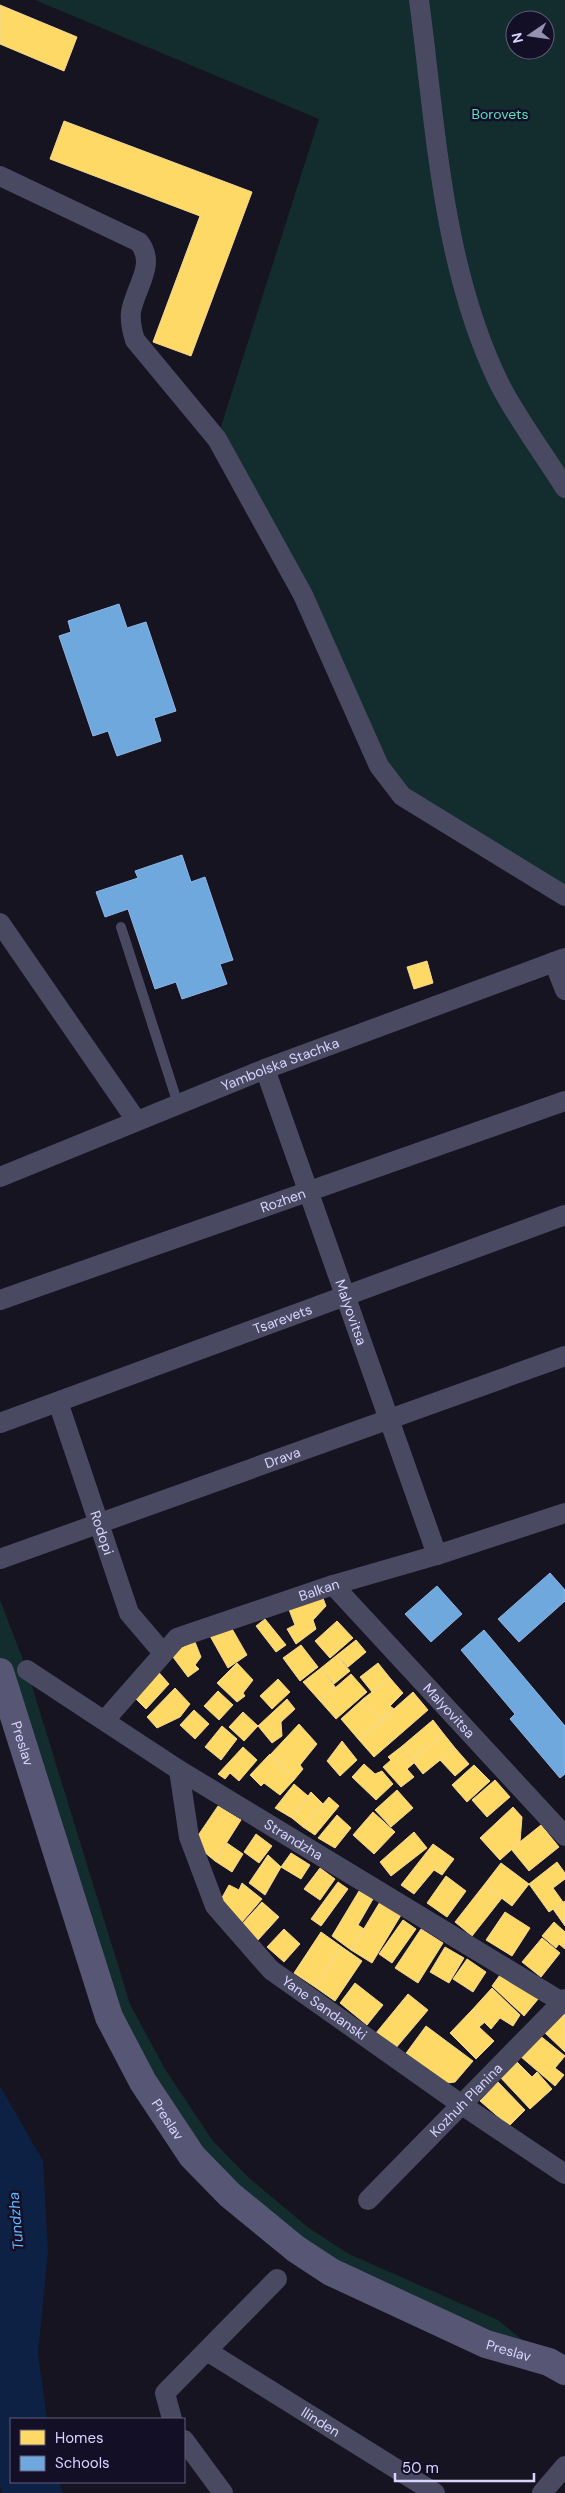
<svg xmlns="http://www.w3.org/2000/svg" width="565" height="2493" font-family="'DM Sans',sans-serif">
  <rect width="100%" height="100%" fill="#161421"/>
  <path fill="#132c2d" fill-rule="evenodd" d="M35,0H565V896L402,796L217,439L319,119ZM515,20H545V50H515Z
    M0,1600L27,1670L130,2004L165,2069L213,2141L249,2178L309,2228L349,2254L498,2320L549,2362L331,2272L230,2195L143,2082L0,1672Z"/>
  <path fill="#0d2144" d="M0,2086L43,2161L48,2252L38,2354L47,2419H11V2482H59L63,2493H2L0,2486Z"/>
  <path fill="#ffd966" stroke="#f4d894" d="M0,5L77,37L64,71L0,44Z
    M64,121L252,192L191,356L153,342L200,216L50,159Z
    M427,961L433,983L414,989L407,967Z
    M321,1593L326,1606L313,1620L316,1629L296,1644L287,1629L295,1625L288,1607Z
    M265,1619L286,1645L276,1652L256,1626Z
    M337,1621L353,1638L330,1658L315,1641Z
    M231,1627L247,1655L228,1668L210,1636Z
    M356,1640L366,1652L348,1667L337,1655Z
    M195,1642L201,1657L195,1665L199,1669L188,1677L170,1653Z
    M301,1645L318,1667L300,1681L283,1658Z
    M337,1655L350,1671L334,1684L321,1668Z
    M237,1663L253,1680L243,1693L245,1696L237,1702L217,1683Z
    M378,1663L390,1678L372,1692L360,1677Z
    M155,1668L169,1684L146,1709L132,1695Z
    M321,1668L336,1688L320,1701L303,1682Z
    M351,1674L367,1692L336,1719L320,1701Z
    M390,1678L403,1693L390,1706L394,1709L382,1721L363,1699Z
    M278,1679L290,1692L272,1709L260,1696Z
    M175,1688L190,1704L180,1717L157,1728L147,1717Z
    M218,1691L233,1705L219,1720L204,1706Z
    M413,1692L428,1710L374,1757L359,1740Z
    M287,1699L295,1709L281,1722L282,1736L272,1743L258,1726Z
    M363,1699L382,1721L359,1740L341,1719Z
    M194,1710L209,1724L195,1739L180,1725Z
    M243,1712L258,1726L244,1741L229,1727Z
    M433,1720L443,1733L412,1760L401,1747Z
    M299,1724L317,1744L300,1765L303,1769L294,1780L270,1755Z
    M222,1726L237,1739L221,1760L205,1747Z
    M443,1733L455,1748L423,1774L412,1760Z
    M342,1741L357,1760L340,1776L327,1761Z
    M243,1747L257,1760L239,1781L230,1773L225,1779L218,1774Z
    M401,1747L414,1763L407,1769L414,1777L401,1787L383,1767L391,1760L388,1757Z
    M455,1748L469,1764L455,1776L440,1760Z
    M270,1754L294,1780L280,1795L264,1783L261,1786L250,1775Z
    M364,1764L375,1774L382,1771L393,1784L376,1800L352,1777Z
    M474,1765L490,1781L467,1802L452,1785Z
    M495,1780L510,1797L487,1817L472,1800Z
    M294,1784L308,1796L292,1818L275,1808Z
    M397,1790L413,1808L391,1827L375,1810Z
    M311,1792L323,1804L303,1827L292,1818Z
    M329,1797L339,1806L315,1835L303,1827Z
    M218,1806L241,1820L215,1861L203,1851L197,1837Z
    M513,1807L522,1817L520,1842L500,1860L480,1838Z
    M373,1812L395,1832L374,1854L353,1835Z
    M337,1815L351,1828L335,1848L318,1838Z
    M541,1825L559,1847L529,1871L511,1849Z
    M414,1832L427,1848L391,1876L380,1862Z
    M256,1834L272,1846L259,1863L244,1852Z
    M227,1843L243,1854L232,1872L215,1861Z
    M433,1844L454,1859L442,1875L434,1870L414,1894L401,1885Z
    M291,1853L310,1865L301,1879L281,1867Z
    M268,1855L281,1867L265,1895L249,1883Z
    M557,1862L565,1873V1879L553,1888L563,1902L549,1912L529,1884Z
    M501,1863L529,1884L512,1906L484,1885Z
    M320,1868L335,1879L320,1900L304,1889Z
    M446,1876L466,1891L447,1917L427,1903Z
    M338,1882L348,1889L321,1926L311,1919Z
    M242,1883L262,1899L242,1922L219,1903L229,1885L239,1890Z
    M484,1885L502,1898L472,1936L455,1922Z
    M359,1891L373,1899L358,1925L364,1929L351,1950L332,1936Z
    M565,1901V1926L553,1909Z
    M262,1902L279,1917L258,1940L242,1924Z
    M380,1902L401,1915L372,1963L351,1950Z
    M505,1912L530,1928L512,1956L486,1940Z
    M403,1920L416,1929L392,1963L379,1954Z
    M554,1922L565,1932V1949L559,1944L556,1948L542,1936Z
    M284,1929L300,1944L284,1962L267,1947Z
    M421,1929L443,1943L418,1983L395,1968Z
    M321,1932L342,1947L315,1987L294,1973Z
    M542,1938L560,1953L541,1977L522,1962Z
    M342,1947L362,1961L335,2001L315,1987Z
    M445,1947L464,1958L449,1983L430,1972Z
    M467,1959L486,1972L473,1992L453,1979Z
    M500,1975L539,1998L524,2016L492,1986Z
    M355,1983L383,2005L367,2025L340,2003Z
    M492,1988L520,2015L513,2026L500,2018L491,2029L472,2010Z
    M408,1994L428,2010L395,2049L376,2033Z
    M472,2010L485,2022L479,2027L494,2041L476,2059L450,2033Z
    M563,2013L565,2014V2052L543,2031Z
    M426,2026L473,2061L455,2082L439,2084L404,2056Z
    M538,2034L565,2056L555,2068L564,2075L555,2086L520,2056Z
    M516,2061L532,2077L537,2072L552,2089L530,2109L499,2076Z
    M498,2082L525,2110L509,2126L480,2101Z"/>
  <path fill="#6fa8dc" stroke="#8fb5e6" d="M119,604L127,628L146,622L176,711L154,718L161,741L117,756L108,731L93,736L59,636L71,632L68,621Z
    M182,855L191,882L205,877L233,960L220,964L227,984L182,999L176,982L155,989L128,909L105,917L96,892L138,878L135,871Z
    M550,1573L565,1590V1601L519,1642L498,1619Z
    M437,1586L462,1614L431,1642L405,1614Z
    M484,1630L565,1726V1774L560,1778L510,1719L515,1714L461,1650Z"/>
  <g fill="none" stroke-linecap="round" stroke-linejoin="round">
    <path stroke="#4a4962" stroke-width="10" d="M121,927L178,1104"/>
    <g stroke="#4a4962" stroke-width="20">
      <path d="M419,0C436,128 442,267 500,385C518,420 544,454 565,488"/>
      <path d="M0,176L139,242C157,265 135,287 131,312C130,322 132,331 135,340L217,439L303,595L379,766L402,796L565,896"/>
      <path d="M0,923L136,1120"/>
      <path d="M554,962L565,990"/>
      <path id="s1" d="M265,1069L437,1555"/>
      <path id="s2" d="M0,1177L265,1069L565,958"/>
      <path id="s3" d="M0,1300L565,1101"/>
      <path id="s4" d="M58,1402L129,1613L163,1653"/>
      <path id="s5" d="M0,1423L565,1215"/>
      <path id="s6" d="M0,1559L565,1356"/>
      <path id="s7" d="M333,1585L565,1836"/>
      <path id="s8" d="M27,1670L179,1770L565,2004"/>
      <path id="s9" d="M105,1720L177,1638L333,1585L437,1555L565,1513"/>
      <path id="s10" d="M179,1770L189,1837L215,1906L271,1970L462,2105L565,2174"/>
      <path id="s11" d="M368,2200L565,1999"/>
      <path id="s12" d="M207,2351L435,2493"/>
      <path d="M172,2419L165,2393L277,2279"/>
      <path d="M184,2440L223,2493"/>
      <path d="M542,2493L565,2466"/>
    </g>
    <path stroke="#575674" stroke-width="28" id="s13" d="M0,1672L109,2017L143,2082L192,2156L230,2195L296,2249L331,2272L486,2344L549,2362L565,2371"/>
  </g>
  <g text-anchor="middle" dominant-baseline="central" stroke-width="5" stroke-linejoin="round" paint-order="stroke">
    <g font-size="14" fill="#5fe0c0" stroke="#130f26">
      <text x="500" y="114">Borovets</text>
    </g>
    <g font-size="14" fill="#d9d4ff" stroke="#130f26">
      <text stroke="none"><textPath href="#s2" startOffset="302">Yambolska Stachka</textPath></text>
      <text stroke="none"><textPath href="#s3" startOffset="300">Rozhen</textPath></text>
      <text stroke="none"><textPath href="#s1" startOffset="258">Malyovitsa</textPath></text>
      <text stroke="none"><textPath href="#s5" startOffset="301">Tsarevets</textPath></text>
      <text stroke="none"><textPath href="#s6" startOffset="300">Drava</textPath></text>
      <text stroke="none"><textPath href="#s4" startOffset="138">Rodopi</textPath></text>
      <text stroke="none"><textPath href="#s9" startOffset="259">Balkan</textPath></text>
      <text stroke="none"><textPath href="#s7" startOffset="171">Malyovitsa</textPath></text>
      <text stroke="none"><textPath href="#s13" startOffset="75">Preslav</textPath></text>
      <text stroke="none"><textPath href="#s8" startOffset="316">Strandzha</textPath></text>
      <text stroke="none"><textPath href="#s10" startOffset="292">Yane Sandanski</textPath></text>
      <text stroke="none"><textPath href="#s11" startOffset="140">Kozhuh Planina</textPath></text>
      <text stroke="none"><textPath href="#s13" startOffset="480">Preslav</textPath></text>
      <text stroke="none"><textPath href="#s13" startOffset="900">Preslav</textPath></text>
      <text stroke="none"><textPath href="#s12" startOffset="134">Ilinden</textPath></text>
    </g>
    <g font-size="15" font-style="italic" fill="#62b6ff" stroke="#130f26">
      <text transform="translate(16 2221) rotate(-95)">Tundzha</text>
    </g>
  </g>
  <rect x="10" y="2418" width="175" height="65" fill="#130f26" stroke="#625e7d"/>
  <rect x="20" y="2430" width="25" height="15" fill="#ffd966" stroke="#625e7d"/>
  <text x="55" y="2443" font-size="15" fill="#d9d4ff">Homes</text>
  <rect x="20" y="2456" width="25" height="15" fill="#6fa8dc" stroke="#625e7d"/>
  <text x="55" y="2468" font-size="15" fill="#d9d4ff">Schools</text>
  <g transform="translate(530 35) rotate(257)"><circle r="24" fill="#130f26" stroke="#625e7d"/>
  <path d="M0-4L9 19L0 12L-9 19Z" fill="#9591b1"/>
  <text y="-8" font-size="14" font-weight="bold" text-anchor="middle" fill="#d9d4ff">N</text>
  </g>
  <path d="M395 2473v8h139v-8" fill="none" stroke="#d9d4ff" stroke-width="2.5"/>
  <text x="402" y="2473" font-size="15" fill="#d9d4ff" stroke="#130f26" stroke-width="4" paint-order="stroke">50 m</text>
</svg>
